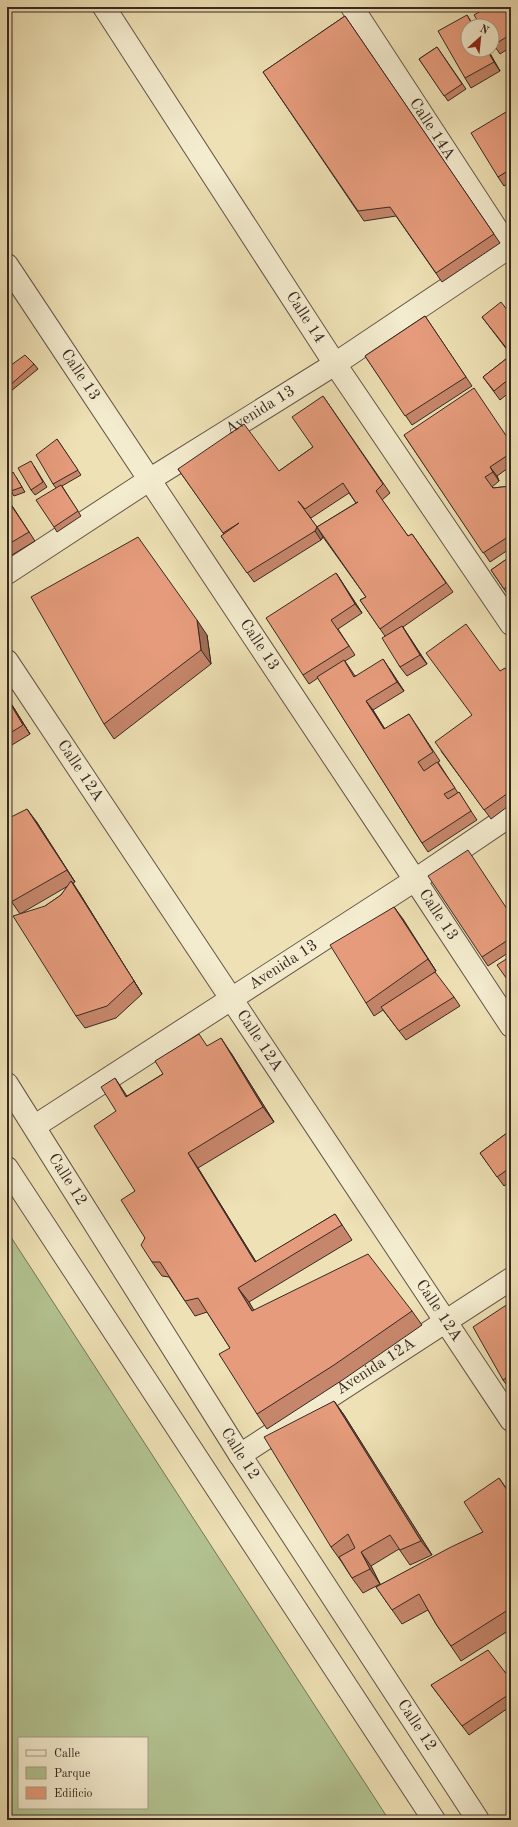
<svg xmlns="http://www.w3.org/2000/svg" width="518" height="1827" font-family="'Old Standard TT',serif">
  <rect width="100%" height="100%" fill="#eee1b5"/>
  <filter id="stains"><feTurbulence type="fractalNoise" baseFrequency=".005" numOctaves="4"/><feColorMatrix values="0 0 0 0 .2 0 0 0 0 .09 0 0 0 0 .02 0 0 0 .5 -.17"/></filter>
  <radialGradient id="worn" r=".72"><stop offset=".6" stop-color="#630" stop-opacity="0"/><stop offset="1" stop-color="#630" stop-opacity=".3"/></radialGradient>
  <path fill="#b3c492" stroke="#75765a" fill-rule="evenodd" d="M7,1231L389,1820H7ZM19,1738H147V1808H19Z"/>
  <g fill="none" stroke-linecap="round" stroke-linejoin="round">
    <g stroke="#655648" stroke-width="24">
      <g id="minor">
        <path id="s1" d="M104,7L335,364L511,624"/>
        <path id="s2" d="M352,7L511,251"/>
        <path id="s3" d="M7,265L415,880L511,1026"/>
        <path id="s4" d="M7,573L149,480L335,364L511,246"/>
        <path id="s5" d="M7,661L511,1420"/>
        <path id="s6" d="M7,1084L240,1455L478,1820"/>
        <path id="s7" d="M35,1126L415,880L511,815"/>
        <path d="M7,1168L434,1820"/>
        <path id="s8" d="M240,1455L511,1279"/>
      </g>
    </g>
    <use href="#minor" stroke="#f4eccf" stroke-width="22"/>
  </g>
  <path fill="#c6866b" stroke="#372823" fill-rule="evenodd" d="M511,7V47L500,54L492,42Z
    M467,15L474,26H468V50H488L500,71L471,88L465,78Z
    M345,16L500,243L442,282L396,216L364,221L263,72Z
    M437,47L466,89L448,101L419,59Z
    M511,109V182L504,186L498,177Z
    M511,315V391L500,400L483,377L511,355L482,317Z
    M425,316L472,386L412,425L365,356Z
    M34,364L38,369L11,391L7,386V368Z
    M323,396L390,493L382,500L408,536L412,534L453,592L403,627L427,664L407,676L400,667L385,636L360,600L366,597L323,537L321,540L254,582L221,536L224,534L178,469L279,471L313,447ZM349,493L356,503L317,527L305,511L311,518Z
    M404,435L511,443V466L497,476L499,481L492,487L493,488L511,486V548L490,562Z
    M57,439L81,475L62,486L81,516L57,532L54,527L56,488L53,484Z
    M34,466L47,487L35,495L31,490Z
    M16,477L25,492L14,496L11,491Z
    M7,498L35,541L7,558Z
    M511,556V597L510,598L491,570Z
    M336,573L362,613L338,629L355,655L345,661L355,676L389,668L404,691L373,710L385,729L409,714L440,761L438,762L458,793L459,792L465,802L477,820L428,852L422,843L318,678L309,684L303,675Z
    M207,635L211,664L114,739L104,724Z
    M500,671L511,676V804L491,819L441,751L472,715Z
    M7,697L30,734L7,748Z
    M7,818V819L36,821L75,882L73,883L80,894L142,994L116,1018L85,1028L76,1016L45,906L61,895L68,886L20,914L7,895Z
    M394,907L436,971L430,976L454,997L460,1006L406,1040L383,1010L374,1016L366,1003Z
    M511,914V951L488,966L482,957Z
    M208,1046L231,1053L274,1122L198,1168L256,1262L335,1214L352,1240L249,1302L253,1310L412,1311L422,1325L344,1379L267,1429L257,1414L230,1348L207,1312L195,1316L169,1277L162,1276L152,1262L145,1238L135,1191L116,1111L127,1096Z
    M511,1130V1181L504,1186L480,1153Z
    M511,1302V1391L503,1380Z
    M334,1401L344,1415L432,1555L410,1565L399,1549L371,1566L380,1584L363,1593L352,1578L341,1561L331,1547Z
    M499,1478L511,1495V1629L461,1661L436,1624L428,1610L402,1624L376,1587L483,1532Z
    M511,1680V1706L469,1735L431,1685Z"/>
  <path fill="#a16d57" stroke="#372823" d="M487,50H488L500,71L494,62Z
    M490,467L497,476L499,481L493,472Z
    M317,527L323,537L321,540L315,531Z
    M336,573L342,582L362,613L355,604Z
    M197,620L207,635L211,664L201,650Z
    M402,626L408,635L427,664L420,655Z
    M383,659L389,668L404,691L397,682Z
    M7,697L30,734L7,698Z
    M366,701L373,710L390,738L384,729Z
    M27,809L36,821L75,882L67,870Z
    M71,881L80,894L142,994L134,981Z
    M394,907L403,919L436,971L428,959Z
    M221,1038L231,1053L274,1122L263,1107Z
    M115,1078L125,1093L136,1111L126,1097Z
    M188,1153L198,1168L263,1273L255,1262Z
    M238,1288L249,1302L263,1325L252,1311Z
    M334,1401L344,1415L432,1555L421,1541Z
    M361,1552L371,1566L380,1584L370,1569Z"/>
  <path fill="#e69c7c" stroke="#372823" fill-rule="evenodd" d="M487,7H511V34L494,45L492,42V26H481L474,15Z
    M467,15L473,26H468V50H487L494,62L465,78L438,31Z
    M345,16L494,234L436,273L390,207L358,211L263,72Z
    M437,47L462,84L444,96L419,59Z
    M511,109V169L498,177L471,133Z
    M501,302L511,315V354L482,317Z
    M425,316L466,377L405,416L365,356Z
    M25,355L34,364L8,387L7,385V368Z
    M511,355V382L509,379L494,391L483,377Z
    M474,388L511,443V453L490,467L493,472L485,477L493,488L511,486V535L483,553L404,435Z
    M323,396L383,484L376,491L408,536L412,534L446,583L380,629L360,600L366,597L317,527L315,531L247,573L221,536L239,523L223,533L178,469L244,424L279,471L313,447L292,417ZM343,483L356,503L358,502L317,527L298,501L305,509Z
    M57,439L78,470L53,484L36,455Z
    M31,461L43,482L31,490L18,468Z
    M13,472L22,487L11,491L7,483V477Z
    M61,485L78,511L54,527L36,500Z
    M7,499L29,532L7,545Z
    M138,537L197,620L201,650L104,724L31,597Z
    M511,556V584L504,589L491,570Z
    M336,573L355,604L331,620L349,646L303,675L266,618Z
    M466,624L500,671L505,668L511,676V791L484,810L435,742L472,715L426,653Z
    M402,626L420,655L400,667L382,638Z
    M383,659L397,682L366,701L384,729L409,714L433,752L418,762L424,771L437,762L455,788L444,794L448,799L459,792L471,811L422,843L317,677L344,660L354,677Z
    M7,698L23,725L7,735Z
    M27,809L67,870L11,902L7,895V819Z
    M468,850L511,915V938L482,957L428,876Z
    M71,881L134,981L107,1006L76,1016L13,916L45,906L61,895Z
    M394,907L428,959L366,1003L330,945Z
    M511,956V985L497,965Z
    M435,972L454,997L399,1031L381,1007Z
    M199,1034L207,1046L221,1038L263,1107L188,1153L255,1262L335,1214L342,1225L238,1288L252,1311L368,1254L412,1311L334,1365L257,1414L219,1354L230,1348L198,1298L185,1301L160,1262H152L141,1245L145,1238L121,1200L135,1191L94,1126L116,1111L101,1087L115,1078L126,1097L163,1074L155,1061Z
    M511,1130V1167L497,1177L480,1153Z
    M511,1302V1375L503,1380L473,1327Z
    M334,1401L421,1541L400,1550L390,1535L361,1552L370,1569L352,1578L339,1557L355,1548L348,1534L331,1547L264,1437Z
    M499,1478L511,1496V1608L451,1646L436,1624L419,1594L392,1610L376,1587L451,1547L483,1532L464,1502Z
    M488,1650L511,1680V1693L462,1726L431,1685Z"/>
  <g text-anchor="middle" dominant-baseline="central" stroke-width="3" stroke-linejoin="round" paint-order="stroke">
    <g font-size="16" fill="#372823" stroke="#f4eccf">
      <text stroke="none"><textPath href="#s2" startOffset="146">Calle 14A</textPath></text>
      <text stroke="none"><textPath href="#s1" startOffset="370">Calle 14</textPath></text>
      <text stroke="none"><textPath href="#s3" startOffset="132">Calle 13</textPath></text>
      <text stroke="none"><textPath href="#s4" startOffset="301">Avenida 13</textPath></text>
      <text stroke="none"><textPath href="#s3" startOffset="456">Calle 13</textPath></text>
      <text stroke="none"><textPath href="#s5" startOffset="132">Calle 12A</textPath></text>
      <text stroke="none"><textPath href="#s3" startOffset="780">Calle 13</textPath></text>
      <text stroke="none"><textPath href="#s7" startOffset="296">Avenida 13</textPath></text>
      <text stroke="none"><textPath href="#s5" startOffset="456">Calle 12A</textPath></text>
      <text stroke="none"><textPath href="#s6" startOffset="113">Calle 12</textPath></text>
      <text stroke="none"><textPath href="#s5" startOffset="780">Calle 12A</textPath></text>
      <text stroke="none"><textPath href="#s8" startOffset="162">Avenida 12A</textPath></text>
      <text stroke="none"><textPath href="#s6" startOffset="437">Calle 12</textPath></text>
      <text stroke="none"><textPath href="#s6" startOffset="761">Calle 12</textPath></text>
    </g>
  </g>
  <rect width="518" height="1827" fill="none" stroke="#eee1b5" stroke-width="24"/>
  <rect x="8" y="8" width="502" height="1811" fill="none" stroke="#372823" stroke-width="2"/>
  <rect x="12" y="12" width="494" height="1803" fill="none" stroke="#372823"/>
  <rect x="18" y="1737" width="130" height="72" fill="#f4eccf" stroke="#a89e8a"/>
  <rect x="26" y="1750" width="20" height="6" fill="#f4eccf" stroke="#a89e8a"/>
  <text x="54" y="1757" font-size="12" fill="#372823">Calle</text>
  <rect x="26" y="1767" width="20" height="12" fill="#b3c492" stroke="#a89e8a"/>
  <text x="54" y="1777" font-size="12" fill="#372823">Parque</text>
  <rect x="26" y="1787" width="20" height="12" fill="#e69c7c" stroke="#a89e8a"/>
  <text x="54" y="1797" font-size="12" fill="#372823">Edificio</text>
  <g transform="translate(480 38) rotate(27)"><circle r="19" fill="#f4eccf" stroke="#a89e8a"/>
  <path d="M0-3L7 15L0 10L-7 15Z" fill="#8f2418"/>
  <text y="-6" font-size="11" font-weight="bold" text-anchor="middle" fill="#372823">N</text>
  </g>
  <rect width="100%" height="100%" filter="url(#stains)"/>
  <rect width="100%" height="100%" fill="url(#worn)"/>
</svg>
